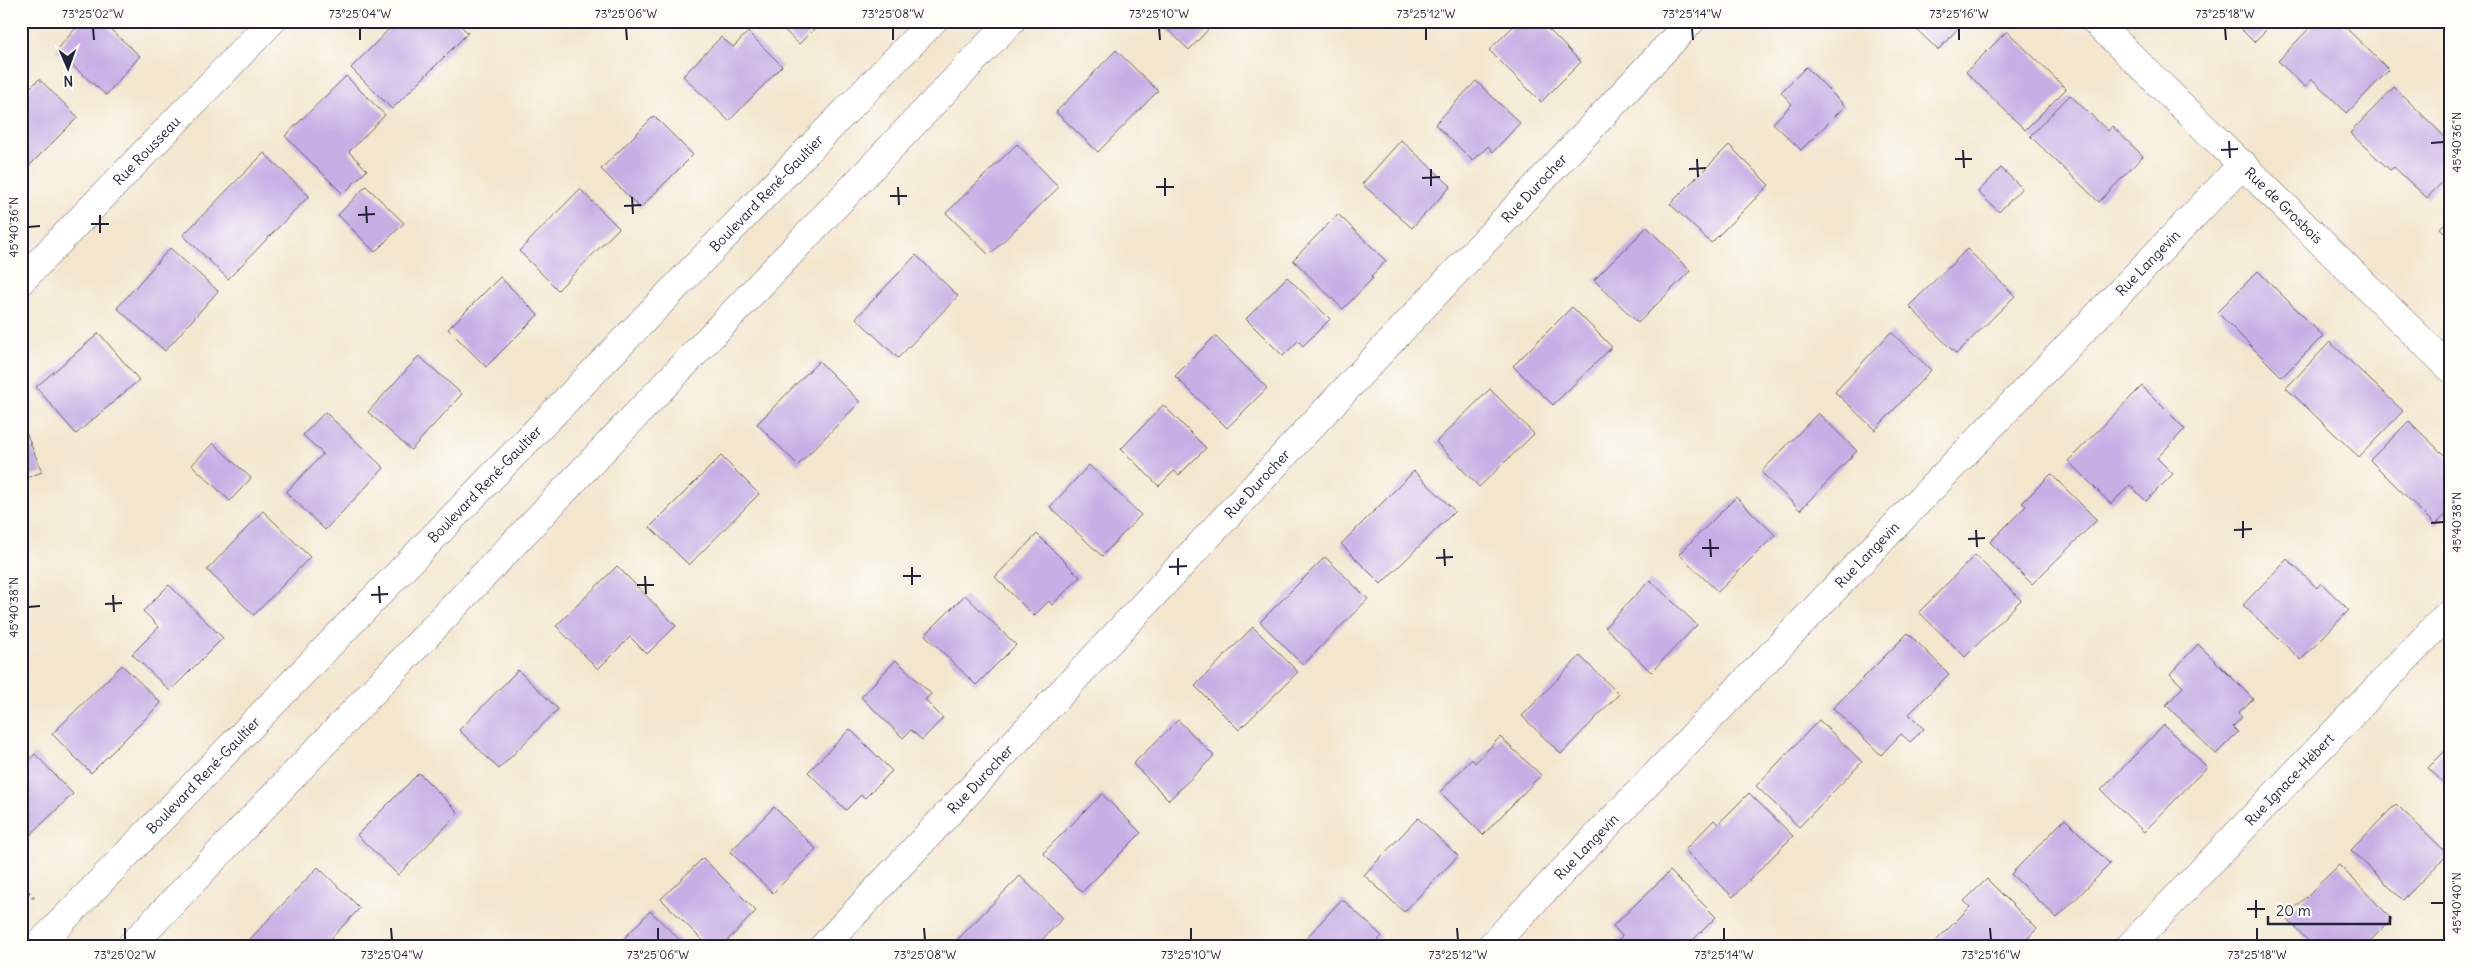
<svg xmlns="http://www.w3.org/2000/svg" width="2471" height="968" font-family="Delius,sans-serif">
  <rect width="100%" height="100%" fill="#fdfcf7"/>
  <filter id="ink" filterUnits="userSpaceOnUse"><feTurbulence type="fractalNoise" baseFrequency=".02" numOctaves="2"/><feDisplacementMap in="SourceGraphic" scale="10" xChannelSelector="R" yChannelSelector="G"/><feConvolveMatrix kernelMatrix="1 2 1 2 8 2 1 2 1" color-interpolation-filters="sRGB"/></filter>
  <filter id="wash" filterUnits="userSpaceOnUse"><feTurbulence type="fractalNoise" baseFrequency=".0096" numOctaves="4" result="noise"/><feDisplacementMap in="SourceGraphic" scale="20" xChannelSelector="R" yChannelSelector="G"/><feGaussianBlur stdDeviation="1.12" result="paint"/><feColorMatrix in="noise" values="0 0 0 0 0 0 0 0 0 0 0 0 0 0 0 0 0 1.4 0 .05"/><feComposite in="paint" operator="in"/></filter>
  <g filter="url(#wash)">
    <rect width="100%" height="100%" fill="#f3e6cd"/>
    <g id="blocks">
      <path fill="#c7aee5" d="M82,21H101L140,56L106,95L56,51Z
        M397,21H456L468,33L392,109L351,68Z
        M775,21H822L799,44Z
        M1159,21H1216L1189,50Z
        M1519,21H1540L1581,62L1541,102L1489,50Z
        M1908,21H1965L1938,50Z
        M2233,21H2275L2254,42Z
        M2316,21H2339L2389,70L2347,113L2312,79L2305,87L2278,61Z
        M2007,31L2066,89L2025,130L1966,72Z
        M748,32L782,66L729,121L683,76L721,37L733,47Z
        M1116,50L1158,91L1098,152L1056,112Z
        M1806,67L1845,106L1801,150L1773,123L1792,104L1781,92Z
        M346,76L385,115L349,152L367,170L343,194L285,136Z
        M39,79L78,117L25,170L21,166V97Z
        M1476,81L1520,123L1493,152L1488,146L1473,161L1435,124Z
        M2394,87L2450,142V174L2427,198L2394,167L2390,170L2350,133Z
        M2070,95L2108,131L2112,126L2143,156L2099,202L2030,136Z
        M654,116L693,155L640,208L601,169Z
        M1401,140L1451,186L1412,228L1362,184Z
        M1017,144L1059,187L989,255L946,213Z
        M1729,145L1769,185L1711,243L1670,204Z
        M264,153L309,196L228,279L183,235Z
        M2001,168L2022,188L1999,212L1978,192Z
        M366,186L404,223L375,252L338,215Z
        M580,189L619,228L558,290L519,251Z
        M1338,214L1386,261L1371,276L1373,278L1343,309L1293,260Z
        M2450,218V238L2440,228Z
        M1647,227L1690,271L1638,323L1594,280Z
        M170,248L218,291L165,351L117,308Z
        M1967,249L2015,296L1956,354L1909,306Z
        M916,255L958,296L898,358L856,318Z
        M2258,271L2323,336L2282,377L2217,312Z
        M500,277L538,315L486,367L448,329Z
        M1287,277L1330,319L1303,346L1298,341L1283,356L1246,319Z
        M1572,307L1612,347L1553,405L1513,366Z
        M1891,332L1931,370L1875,430L1835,392Z
        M99,333L139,380L76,434L36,387Z
        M1215,336L1267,388L1227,428L1175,376Z
        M2330,342L2403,411L2359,457L2286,388Z
        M419,356L462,394L411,450L368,412Z
        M819,361L860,402L798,465L757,424Z
        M2142,386L2185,429L2157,458L2173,474L2146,501L2130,485L2111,504L2068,461Z
        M1490,389L1534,434L1479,487L1436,442Z
        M1163,405L1206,448L1179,475L1174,471L1159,486L1121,449Z
        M325,412L384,468L325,530L286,492L323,454L303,435Z
        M1818,413L1857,451L1800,510L1761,472Z
        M21,420L42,472L21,480Z
        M2409,421L2450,461V511L2435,525L2370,460Z
        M213,443L251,478L230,501L192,465Z
        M721,456L759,494L689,565L650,527Z
        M1089,465L1141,515L1102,556L1050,507Z
        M1414,471L1455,511L1381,584L1341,544Z
        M2051,474L2097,520L2032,584L1990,542L2026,506L2022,503Z
        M1736,497L1775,535L1718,592L1679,554Z
        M263,511L310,557L254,615L207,570Z
        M1037,534L1080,577L1052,605L1049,601L1034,616L995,577Z
        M1975,555L2021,600L1965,657L1919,612Z
        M1325,557L1368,599L1303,665L1260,622Z
        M2287,559L2317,588L2321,583L2349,610L2301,660L2243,605Z
        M617,566L676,626L647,654L630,637L598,669L556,626Z
        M1650,580L1697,625L1651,672L1605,627Z
        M169,585L223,638L170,691L132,654L159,627L143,611Z
        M965,595L1016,645L976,685L925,635Z
        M1253,627L1298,672L1239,730L1195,686Z
        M1908,633L1949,674L1909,714L1924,729L1910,742L1901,734L1881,755L1833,708Z
        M2198,644L2253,699L2238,713L2242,717L2233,727L2238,732L2216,754L2166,705L2183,687L2170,674Z
        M1580,656L1619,694L1561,754L1522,716Z
        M896,660L931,694L925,700L943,718L922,740L911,730L903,738L861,697Z
        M122,665L161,703L91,773L52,734Z
        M518,670L558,709L499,769L459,730Z
        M1178,720L1214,756L1169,800L1133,764Z
        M1819,720L1862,762L1799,827L1756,786Z
        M2164,725L2207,767L2144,832L2101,790Z
        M850,729L892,771L865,798L861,795L846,810L808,772Z
        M1500,737L1541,775L1483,835L1440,792L1472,759L1475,763Z
        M2450,746V789L2428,768Z
        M35,754L73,794L21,844V767Z
        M419,773L459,813L398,875L357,835Z
        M1749,793L1793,836L1733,897L1685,850L1714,820L1718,824Z
        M1102,794L1141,833L1082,892L1043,853Z
        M2396,804L2448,854L2403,900L2351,850Z
        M774,807L816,849L773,893L730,852Z
        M1418,818L1458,856L1404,912L1364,875Z
        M2065,819L2110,864L2057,918L2011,874Z
        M703,858L756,911L721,947H709L661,899Z
        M2339,865L2392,919L2364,947H2314L2285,917Z
        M318,867L360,908L323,947H258L250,939Z
        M1670,871L1716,917L1686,947H1611L1622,936L1613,926Z
        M1020,876L1063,918L1035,947H954L952,945Z
        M1987,879L2037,929L2019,947H1936L1933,944L1970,907L1964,901Z
        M1342,899L1382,936L1372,947H1298Z
        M650,911L687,947H616Z"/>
    </g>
  </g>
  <g filter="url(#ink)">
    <use href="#blocks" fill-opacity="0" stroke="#6b676e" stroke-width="1"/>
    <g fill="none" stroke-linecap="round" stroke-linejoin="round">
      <g stroke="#6b676e" stroke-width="29">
        <g id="minor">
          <path id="s1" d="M2095,21L2450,368"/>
          <path id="s2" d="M21,281L272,21"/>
          <path id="s3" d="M37,947L933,21"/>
          <path d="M130,947L1011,21"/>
          <path id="s4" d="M823,947L1691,21"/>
          <path id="s5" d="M1490,947L2243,164"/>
          <path id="s6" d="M2129,947L2450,612"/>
        </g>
      </g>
      <path stroke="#6b676e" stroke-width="3" stroke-dasharray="4 4" stroke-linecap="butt" d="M21,885L34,898"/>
      <use href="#minor" stroke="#fff" stroke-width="28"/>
    </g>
  </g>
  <path fill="none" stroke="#22223b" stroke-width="2" d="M93,28L94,40M360,28V40M626,28L627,40M893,28V40M1159,28L1160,40M1426,28V40M1692,28L1693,40M1959,28V40M2225,28L2226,40M2229,141L2230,158M2431,143L2444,142M1963,150L1964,168M2221,150L2238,149M1697,159L1698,177M1955,159H1972M1431,169V186M1689,169L1706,168M1165,178V196M1422,178L1440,177M898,187L899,205M1156,187H1174M890,196H907M632,197L633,214M366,206L367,223M624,206L641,205M100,215V233M358,215L375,214M91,224H109M28,227L40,226M2243,521V538M2431,523L2444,522M1976,530L1977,547M2234,530L2252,529M1710,539L1711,557M1968,539L1985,538M1702,548H1719M1444,549L1445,566M1178,558V575M1436,558L1453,557M912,567V585M1169,567L1187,566M645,576L646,594M903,576H921M637,585H654M379,586L380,603M113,595L114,612M371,595L388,594M105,604L122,603M28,607L40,606M2256,900V918M2431,903H2444M2247,909H2265M125,928V940M391,928L392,940M658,928V940M924,928L925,940M1191,928V940M1457,928L1458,940M1724,928V940M1990,928L1991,940M2257,928V940"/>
  <g text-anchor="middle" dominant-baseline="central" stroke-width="4.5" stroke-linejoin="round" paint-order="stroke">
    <g font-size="14" fill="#22223b" stroke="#fdfcf7">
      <text stroke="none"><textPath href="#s2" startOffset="181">Rue Rousseau</textPath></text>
      <text stroke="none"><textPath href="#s4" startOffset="1040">Rue Durocher</textPath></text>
      <text stroke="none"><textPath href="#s3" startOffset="1049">Boulevard René-Gaultier</textPath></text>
      <text stroke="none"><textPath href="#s1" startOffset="264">Rue de Grosbois</textPath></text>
      <text stroke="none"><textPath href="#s5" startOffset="949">Rue Langevin</textPath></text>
      <text stroke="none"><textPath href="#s3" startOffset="644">Boulevard René-Gaultier</textPath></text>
      <text stroke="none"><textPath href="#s4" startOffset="635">Rue Durocher</textPath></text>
      <text stroke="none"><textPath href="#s5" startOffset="544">Rue Langevin</textPath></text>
      <text stroke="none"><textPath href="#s3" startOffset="239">Boulevard René-Gaultier</textPath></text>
      <text stroke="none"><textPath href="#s4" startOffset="230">Rue Durocher</textPath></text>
      <text stroke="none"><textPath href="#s6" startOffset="232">Rue Ignace-Hébert</textPath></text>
      <text stroke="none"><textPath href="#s5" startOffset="139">Rue Langevin</textPath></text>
    </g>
  </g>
  <rect width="2471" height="968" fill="none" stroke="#fdfcf7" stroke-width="55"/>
  <g transform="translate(68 68) rotate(178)" stroke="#fdfcf7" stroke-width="4" paint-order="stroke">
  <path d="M0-4L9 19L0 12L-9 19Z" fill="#22223b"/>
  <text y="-8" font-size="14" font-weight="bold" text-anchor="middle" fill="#22223b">N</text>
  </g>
  <path d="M2268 916v8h122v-8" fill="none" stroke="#22223b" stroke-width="2.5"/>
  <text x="2276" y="916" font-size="15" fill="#22223b" stroke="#fdfcf7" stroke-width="4" paint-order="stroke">20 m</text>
  <rect x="28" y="28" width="2416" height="912" fill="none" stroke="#22223b" stroke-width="2"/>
  <g font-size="12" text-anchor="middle" fill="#22223b">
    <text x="93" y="18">73°25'02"W</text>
    <text x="360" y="18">73°25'04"W</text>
    <text x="626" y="18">73°25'06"W</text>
    <text x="893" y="18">73°25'08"W</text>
    <text x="1159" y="18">73°25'10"W</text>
    <text x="1426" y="18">73°25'12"W</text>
    <text x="1692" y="18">73°25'14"W</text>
    <text x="1959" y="18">73°25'16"W</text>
    <text x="2225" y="18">73°25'18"W</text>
    <text transform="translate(2457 142) rotate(-90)" y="4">45°40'36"N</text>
    <text transform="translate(14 227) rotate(-90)" y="4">45°40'36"N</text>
    <text transform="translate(2457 522) rotate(-90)" y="4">45°40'38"N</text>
    <text transform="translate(14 607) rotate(-90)" y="4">45°40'38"N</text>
    <text transform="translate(2457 903) rotate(-90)" y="4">45°40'40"N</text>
    <text x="125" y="959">73°25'02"W</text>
    <text x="392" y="959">73°25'04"W</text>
    <text x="658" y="959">73°25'06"W</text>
    <text x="925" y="959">73°25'08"W</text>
    <text x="1191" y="959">73°25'10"W</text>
    <text x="1458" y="959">73°25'12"W</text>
    <text x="1724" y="959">73°25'14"W</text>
    <text x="1991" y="959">73°25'16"W</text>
    <text x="2257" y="959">73°25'18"W</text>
  </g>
</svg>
